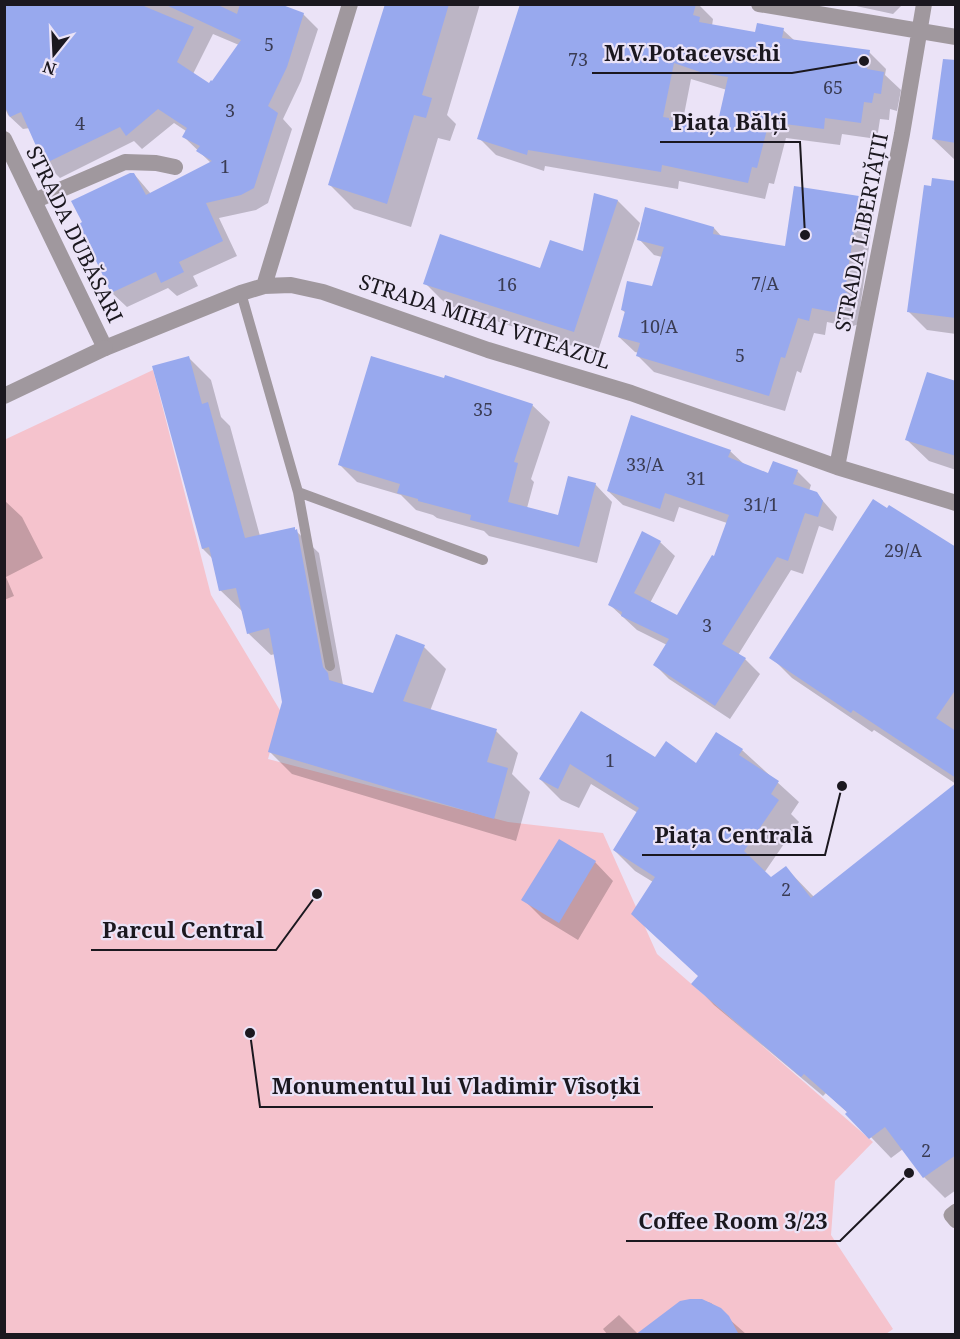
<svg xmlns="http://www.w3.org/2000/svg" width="960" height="1339" font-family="'Noto Serif',serif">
  <rect width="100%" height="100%" fill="#ebe3f7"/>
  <path fill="#f5c3cd" d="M153,370L211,595L281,712L268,759L508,822L603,833L657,954L873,1142L835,1181L831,1235L893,1329L886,1334H5L4,440Z"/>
  <path fill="#0003" fill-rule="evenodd" d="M54,4H276L303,14L318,29L301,81L283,119L292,129L268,203L256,210L219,218L237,256L193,276L198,286L177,296L168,288L127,307L112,293L81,224L134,174L151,194L211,163L184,137L186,131L174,123L142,149L134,141L60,178L45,163L30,128L23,129L8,115L4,106V11ZM213,34L239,45L212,84L209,85L193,74Z
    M386,4H480L447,115L456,124L450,141L438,138L411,227L354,209L330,185Z
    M639,4H698L713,19L712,26L756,34L783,30L795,41L869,52L886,69L885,75L901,90L897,111L890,109L889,120L880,119L877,139L842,134L840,145L786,138L774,184L769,183L765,199L679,181L678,189L545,166L544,171L496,155L479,138ZM691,79L727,90L718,132L682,125Z
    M847,4H903L893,14Z
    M956,72V161L933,139Z
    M956,183V334L927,330L909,312L933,188Z
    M595,195L618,201L640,223L597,354L447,305L425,283L541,270L584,253Z
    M858,197L874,213L860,308L859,324L850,327L827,322L825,335L814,333L801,373L797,371L785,411L654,372L638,356L639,353L635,352L619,337L626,313L622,310L653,288L662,257L654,255L639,239L714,228L722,237L786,248Z
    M189,358L211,380L221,417L230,426L260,536L294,529L319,553L343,685L374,694L424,647L446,669L430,711L496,731L518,753L512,774L530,792L516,841L292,774L270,752L283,702L275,654L271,655L248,633L244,613L220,590L213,559L203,549Z
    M956,382V470L929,461L907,440Z
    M532,405L550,422L531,479L534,482L527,508L559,516L595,484L612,502L597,563L489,536L484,531L437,518L433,515L416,510L401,495L357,482L340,465Z
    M730,451L745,465L769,475L797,471L811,485L809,491L816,493L837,517L833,531L819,526L803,574L791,570L738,655L745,659L760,674L730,719L669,679L655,665L667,645L637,630L610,605L660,542L675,556L650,603L678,617L715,558L727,523L679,507L674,522L623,505L608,491Z
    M4,500L22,517L43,558L6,577L14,596L4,600Z
    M956,549V784L874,730L872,732L792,678L771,657Z
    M581,713L655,759L697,765L742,750L799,802L791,814L799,822L764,873L771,879L786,868L814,897L956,785V1190L945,1198L924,1177L903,1149L891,1158L848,1113L826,1093L823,1096L714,1005L694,984L700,977L653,882L635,871L614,850L638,813L591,784L579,808L561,800L540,779Z
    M595,862L613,881L578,940L542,918L523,899Z
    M701,1300L711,1303L746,1334H607L603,1329L619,1315L638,1334Z"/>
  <path fill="#98a9ee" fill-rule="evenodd" d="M4,4H139L194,27L177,62L209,83L211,80L212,81L241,40L164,4H216L237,14L240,4H280L304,13L287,67L268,106L278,113L254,188L241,195L206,203L223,241L179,262L184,272L161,283L156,272L111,293L79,224L82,222L71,201L130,173H134L146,195L212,161L196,151L200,146L182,137L187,128L158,109L126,136L120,127L44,164L21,112L10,117L4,105Z
    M385,4H449L422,95L432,98L426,118L414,115L387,204L328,185Z
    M520,4H696L693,15L700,17L699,22L755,32L757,23L784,28L782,38L870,50L867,69L884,72L881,94L874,93L872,103L864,102L861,123L825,118L824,129L769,122L757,168L752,167L748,183L662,165L661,172L528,150L527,155L477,139ZM674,63L703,73L728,77L716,130L669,120V118L663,117Z
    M943,59L956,60V143L932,139Z
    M932,178L956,181V318L907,312L924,185L931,186Z
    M794,186L859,196L845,291L850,295L849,304L844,309L833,312L812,308L809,321L798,318L785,358L781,357L769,396L636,356L640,343L618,337L625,311L621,310L627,281L652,286L664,247L637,240L645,207L714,227L713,234L785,246Z
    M594,193L618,200L574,332L423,284L440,234L540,268L550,240L583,251Z
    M189,356L202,404L208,402L245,538L295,527V530L297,529L323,667L328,673L329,680L373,693L396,634L425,645L403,701L497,729L487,762L508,768L494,819L268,752L282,702L269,628L247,634L236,588L219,591L209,547L202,549L152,366Z
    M371,356L444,378L445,375L533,404L514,462L518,463L508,502L558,515L568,476L596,483L579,547L470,520L471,515L418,501V499L397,493L400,484L338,465Z
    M927,372L956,381V456L905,440Z
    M631,415L731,450L728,457L768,473L773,461L798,470L793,484L817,492L823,501L818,517L805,513L788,561L777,557L722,644L746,658L715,706L653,665L669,639L621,616L622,612L608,605L642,531L661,541L634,593L677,615L712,555L714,556L729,515L665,493L660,509L607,491Z
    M873,499L887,508L889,505L956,547V689L936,718L956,731V778L853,710L851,713L769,658Z
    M581,711L655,757L666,741L696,763L716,732L743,749L739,755L779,781L771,794L779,800L744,851L771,877L786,866L811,898L956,783V1155L923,1178L885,1127L869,1139L845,1114L847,1112L804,1074L801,1077L691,984L698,976L631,914L655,877L613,850L639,808L570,764L558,789L539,779Z
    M559,839L596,861L559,923L521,900Z
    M690,1299H702L721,1308L729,1316L739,1335H635L680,1301Z"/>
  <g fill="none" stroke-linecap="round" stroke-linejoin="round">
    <path stroke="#a0989e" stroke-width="10" d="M241,293L298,492L330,666
      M298,492L483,560"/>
    <path stroke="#a0989e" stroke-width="15" d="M956,1211L951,1215L956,1221"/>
    <path stroke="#a0989e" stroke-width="16" d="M759,4L956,37
      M4,139L105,348L241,293L264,286L291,285L323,292L488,350L631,393L837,467L956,503
      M34,201L125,162L156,163L175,167
      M264,286L350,4
      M837,467L902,134L924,4"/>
    <path stroke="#a0989e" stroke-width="16" d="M4,396L105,348"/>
  </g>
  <g text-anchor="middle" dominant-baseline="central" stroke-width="4.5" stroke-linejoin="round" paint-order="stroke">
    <g font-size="18" fill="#3a3c53">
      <text x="269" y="44">5</text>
      <text x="578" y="59">73</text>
      <text x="833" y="87">65</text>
      <text x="230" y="110">3</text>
      <text x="80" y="123">4</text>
      <text x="225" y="166">1</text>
      <text x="765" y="283">7/A</text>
      <text x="507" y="284">16</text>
      <text x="659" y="326">10/A</text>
      <text x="740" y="355">5</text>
      <text x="483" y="409">35</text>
      <text x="645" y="464">33/A</text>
      <text x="696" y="478">31</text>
      <text x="761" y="504">31/1</text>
      <text x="903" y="550">29/A</text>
      <text x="707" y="625">3</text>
      <text x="610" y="760">1</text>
      <text x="786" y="889">2</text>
      <text x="926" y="1150">2</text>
    </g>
    <g font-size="21" fill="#1b181f" stroke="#ebe3f7">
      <text transform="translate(861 232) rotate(-79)">STRADA LIBERTĂȚII</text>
      <text transform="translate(75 234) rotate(64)">STRADA DUBĂSARI</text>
      <text transform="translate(485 321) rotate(18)">STRADA MIHAI VITEAZUL</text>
    </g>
  </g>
  <path fill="none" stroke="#1b181f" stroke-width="2" d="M864 61L792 73H592M805 235L800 142H660M842 786L825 855H642M317 894L276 950H91M250 1033L260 1107H653M909 1173L840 1241H626"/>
  <g fill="#1b181f" stroke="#ebe3f7" stroke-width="2">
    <circle cx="864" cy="61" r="6"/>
    <circle cx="805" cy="235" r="6"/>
    <circle cx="842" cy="786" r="6"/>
    <circle cx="317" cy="894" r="6"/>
    <circle cx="250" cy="1033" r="6"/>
    <circle cx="909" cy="1173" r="6"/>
  </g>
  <g font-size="22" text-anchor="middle" font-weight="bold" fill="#1b181f" stroke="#ebe3f7" stroke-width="4.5" stroke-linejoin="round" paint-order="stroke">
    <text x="692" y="61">M.V.Potacevschi</text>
    <text x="730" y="130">Piața Bălți</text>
    <text x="734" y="843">Piața Centrală</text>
    <text x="183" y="938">Parcul Central</text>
    <text x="456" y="1094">Monumentul lui Vladimir Vîsoțki</text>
    <text x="733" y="1229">Coffee Room 3/23</text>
  </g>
  <rect width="960" height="1339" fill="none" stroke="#1b181f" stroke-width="12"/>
  <g transform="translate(54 54) rotate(198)" stroke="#ebe3f7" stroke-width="4.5" paint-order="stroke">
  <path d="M0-4.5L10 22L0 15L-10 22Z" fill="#1b181f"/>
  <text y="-9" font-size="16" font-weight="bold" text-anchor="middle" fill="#1b181f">N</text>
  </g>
</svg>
